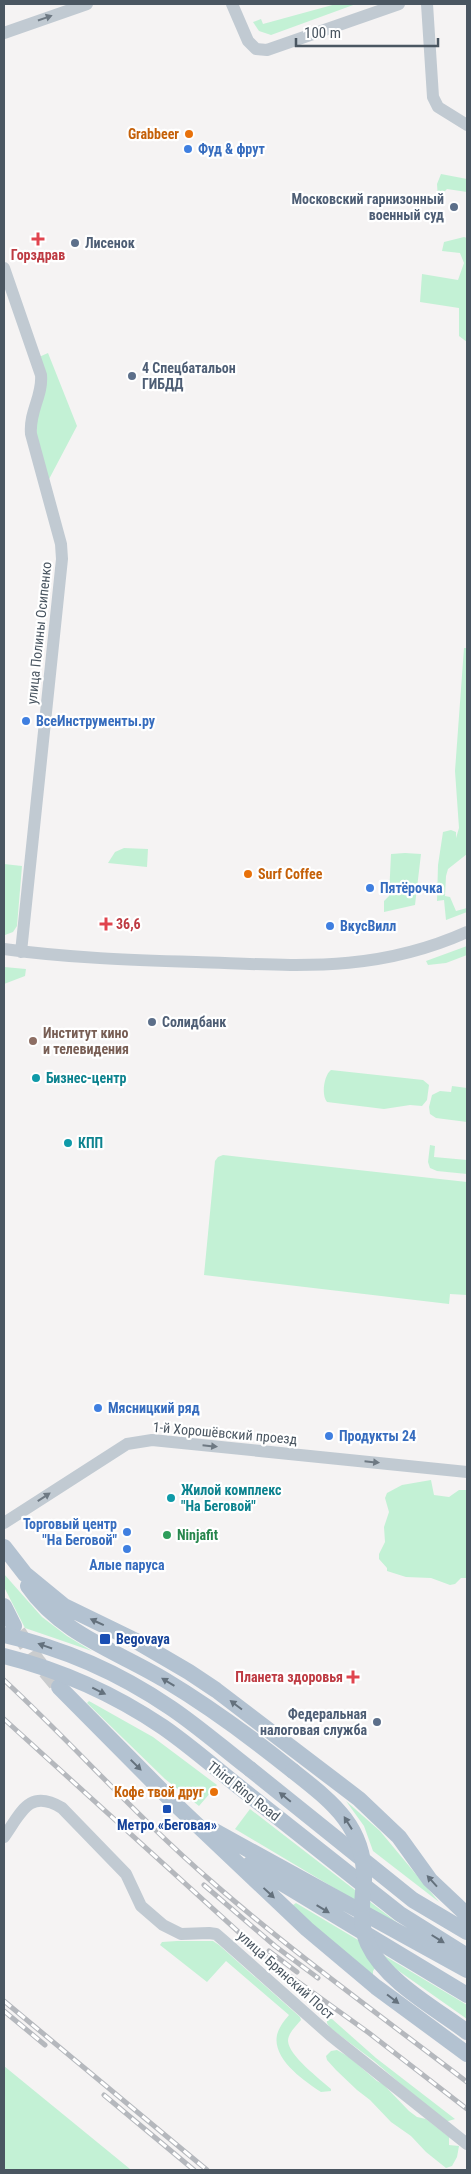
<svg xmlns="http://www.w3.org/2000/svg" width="471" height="2174" font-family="'Roboto Condensed',sans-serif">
  <rect width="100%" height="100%" fill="#f5f3f3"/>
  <path fill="#c3f1d5" d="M336,4H356L271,35L259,31L253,22L261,19L263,24Z
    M441,174L467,179V192L447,189L438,198L437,184Z
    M464,237L467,238V342L459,336V308L420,302L422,274L458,280L464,263L460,253L442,251L444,242Z
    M48,353L77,426L47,483L36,444L39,357Z
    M464,648H467V854L448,869L446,876L445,896L450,897L456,911L467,908V912L446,920L444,900L437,901L438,865L443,832L451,830L456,832V838L459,828L455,771Z
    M124,848L148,849L147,867L108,863L115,852Z
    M405,853L421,854L415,905L384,912V901L389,896L391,854Z
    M4,864L22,866L17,926L13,932L5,935Z
    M467,946V955L446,963L428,965L426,961Z
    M4,967L26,969L25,976L4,984Z
    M331,1070L423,1080L429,1085L427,1100L422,1106L410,1105L384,1109L327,1102C321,1095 324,1075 331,1070Z
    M452,1086L467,1088V1122L436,1118L430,1114L429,1107L432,1095L440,1091L451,1092Z
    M430,1145L435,1146L434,1157L467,1160V1174L437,1171L430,1168L428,1162Z
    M223,1155L467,1182V1295L450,1294L449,1304L204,1275L215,1161L218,1157Z
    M431,1480L434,1495L449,1497L459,1490H467V1578H461L455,1584L450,1585L431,1578L406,1577L387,1571V1568L379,1559V1554L385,1542L384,1527L389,1512L385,1498L387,1493L402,1485Z
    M4,1574L42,1617L67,1636L92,1651L25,1628L4,1587Z
    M89,1701L153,1737L217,1785L199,1806L165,1779L87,1703Z
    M346,1801L380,1831L439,1902L373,1851L364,1826Z
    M250,1809L404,1928L403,1929L235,1829Z
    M296,1903L467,2005V2019L386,1962L380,1961L373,1971V1975L295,1910L293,1905Z
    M177,1941H213L219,1945L300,2017L301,2020C296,2026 288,2033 288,2041C289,2056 320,2079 331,2089V2091L321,2092C304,2081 272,2059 277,2035C279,2027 284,2021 289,2015L226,1961L207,1982L160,1945L162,1942Z
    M327,2019H332L376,2058L455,2119L445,2122L374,2061L330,2028L327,2023Z
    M337,2050L349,2057L377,2081L383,2084L409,2111L417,2117L426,2119L449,2137V2145L459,2146L457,2157L452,2166L446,2168L426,2152L411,2136L391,2122L370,2100L357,2090L336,2070L327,2060L326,2056L331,2051Z
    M4,2066L130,2169L131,2170H4Z"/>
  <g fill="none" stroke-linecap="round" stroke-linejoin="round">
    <path stroke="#caccce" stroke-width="16" stroke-dasharray="16 8" stroke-linecap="butt" d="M18,1632L37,1661L59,1687"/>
    <path stroke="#c1cad2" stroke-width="12" d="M232,4L248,41L256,49L267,50L399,4
      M427,4L433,97L438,107L467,125
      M4,33L87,4
      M4,268L41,375C43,396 29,411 31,434L61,544L62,559L21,952
      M4,949C68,958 132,960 196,962C295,965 373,974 467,932
      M4,1523L127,1444L152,1440L467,1472
      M4,1837C21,1813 29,1788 62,1808L126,1874L141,1906L163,1925L181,1934L209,1933L216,1934L223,1940L330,2035L467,2144"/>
    <path stroke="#b3c2d1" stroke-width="16" d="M4,1547L25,1574L64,1606L136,1641L189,1672L216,1690L359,1799L399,1837L430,1880L467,1915
      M28,1586C61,1634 117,1651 165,1680C210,1707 252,1738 293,1771
      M4,1606L14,1626
      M59,1687L174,1803L307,1929L376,1987L467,2054
      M250,1769L413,1900L467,1932
      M238,1786L400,1914L467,1956
      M211,1829L467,1970
      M250,1864L467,1995"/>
    <g stroke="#b5b8bd" stroke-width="5">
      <path id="rail" d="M4,1680C74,1745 138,1818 211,1881C292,1952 381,2016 467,2082
        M4,1719L276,1966L369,2033L467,2109
        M204,1885L275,1946L318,1978
        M269,1951L297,1972
        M4,2001L207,2170
        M4,2011L45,2045
        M104,2095L194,2170"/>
    </g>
    <use href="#rail" stroke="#fff" stroke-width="3" stroke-dasharray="9" stroke-linecap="butt"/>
    <path stroke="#b3c2d1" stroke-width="16" d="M4,1635C63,1648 121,1674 171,1708C199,1727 224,1749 250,1769
      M4,1656C60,1670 114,1694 163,1727C189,1745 213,1766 238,1786
      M293,1771C331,1801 366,1827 364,1881C362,1902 359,1924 368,1944C385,1981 435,2008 467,2032"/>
  </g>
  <defs><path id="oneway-solid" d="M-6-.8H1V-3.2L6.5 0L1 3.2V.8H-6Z" transform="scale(1.25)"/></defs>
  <g fill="#6e7983">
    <use href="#oneway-solid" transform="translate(45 18) rotate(-19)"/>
    <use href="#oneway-solid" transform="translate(210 1446) rotate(6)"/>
    <use href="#oneway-solid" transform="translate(372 1462) rotate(6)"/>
    <use href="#oneway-solid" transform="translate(44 1497) rotate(-33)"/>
  </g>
  <g fill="#64717d">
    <use href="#oneway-solid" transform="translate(97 1622) rotate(-155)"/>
    <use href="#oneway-solid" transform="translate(45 1646) rotate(-161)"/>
    <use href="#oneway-solid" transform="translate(168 1682) rotate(-149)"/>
    <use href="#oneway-solid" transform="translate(99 1691) rotate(26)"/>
    <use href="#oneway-solid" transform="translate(236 1705) rotate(-143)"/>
    <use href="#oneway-solid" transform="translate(136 1765) rotate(45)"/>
    <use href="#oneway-solid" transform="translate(285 1797) rotate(-141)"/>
    <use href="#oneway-solid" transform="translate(348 1823) rotate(-122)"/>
    <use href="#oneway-solid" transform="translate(432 1881) rotate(-132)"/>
    <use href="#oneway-solid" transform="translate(269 1893) rotate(43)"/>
    <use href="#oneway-solid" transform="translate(323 1909) rotate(31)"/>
    <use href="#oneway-solid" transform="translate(438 1939) rotate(32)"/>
    <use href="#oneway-solid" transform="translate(393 1999) rotate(37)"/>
  </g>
  <g fill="#e8710a" stroke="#fff" stroke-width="2">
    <circle cx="189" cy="134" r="5"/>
    <circle cx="248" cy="874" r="5"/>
    <circle cx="214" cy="1792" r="5"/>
  </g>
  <g fill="#3f7fe0" stroke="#fff" stroke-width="2">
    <circle cx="188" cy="149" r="5"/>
    <circle cx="26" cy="721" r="5"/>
    <circle cx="370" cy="888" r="5"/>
    <circle cx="330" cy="926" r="5"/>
    <circle cx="98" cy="1408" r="5"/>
    <circle cx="329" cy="1436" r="5"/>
    <circle cx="127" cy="1532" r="5"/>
    <circle cx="127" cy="1549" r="5"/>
  </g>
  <g fill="#5c6f8a" stroke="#fff" stroke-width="2">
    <circle cx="454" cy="207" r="5"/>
    <circle cx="75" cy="243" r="5"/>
    <circle cx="132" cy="376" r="5"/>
    <circle cx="152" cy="1022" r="5"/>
    <circle cx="377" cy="1722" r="5"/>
  </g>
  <g fill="#e0444e" stroke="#fff" stroke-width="2">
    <path d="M35.5 231.5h5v5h5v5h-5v5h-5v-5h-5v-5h5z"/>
    <path d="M103.5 916.5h5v5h5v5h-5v5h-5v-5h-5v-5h5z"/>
    <path d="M350.5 1669.5h5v5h5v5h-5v5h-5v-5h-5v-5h5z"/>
  </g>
  <circle fill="#8d6e63" stroke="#fff" stroke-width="2" cx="33" cy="1041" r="5"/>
  <g fill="#0f9aa8" stroke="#fff" stroke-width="2">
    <circle cx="36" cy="1078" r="5"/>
    <circle cx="68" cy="1143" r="5"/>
    <circle cx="171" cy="1498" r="5"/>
  </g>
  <circle fill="#2e9e5b" stroke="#fff" stroke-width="2" cx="167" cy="1535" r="5"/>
  <g fill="#1a4fb4" stroke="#fff" stroke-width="2">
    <rect x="99" y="1633" width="12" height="12" rx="2.5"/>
    <rect x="162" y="1804" width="10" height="10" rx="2.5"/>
  </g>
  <g text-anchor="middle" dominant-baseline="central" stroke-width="4.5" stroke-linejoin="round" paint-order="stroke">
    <g font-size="14" font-weight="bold" fill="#c56008" stroke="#fff" text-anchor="end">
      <text x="179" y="134">Grabbeer</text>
      <text x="258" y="874" text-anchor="start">Surf Coffee</text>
      <text x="204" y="1792">Кофе твой друг</text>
    </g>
    <g font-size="14" font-weight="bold" fill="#366cbe" stroke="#fff" text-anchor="start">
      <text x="198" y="149">Фуд &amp; фрут</text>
      <text x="36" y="721">ВсеИнструменты.ру</text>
      <text x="380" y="888">Пятёрочка</text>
      <text x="340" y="926">ВкусВилл</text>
      <text x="108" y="1408">Мясницкий ряд</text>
      <text x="339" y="1436">Продукты 24</text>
      <text x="117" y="1524" text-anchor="end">Торговый центр<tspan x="117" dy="16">"На Беговой"</tspan></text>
      <text x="127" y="1565" text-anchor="middle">Алые паруса</text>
    </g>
    <g font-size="14" font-weight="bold" fill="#4e5e75" stroke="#fff" text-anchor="start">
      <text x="444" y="199" text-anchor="end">Московский гарнизонный<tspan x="444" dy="16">военный суд</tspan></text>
      <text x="85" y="243">Лисенок</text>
      <text x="142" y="368">4 Спецбатальон<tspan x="142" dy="16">ГИБДД</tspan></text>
      <text x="162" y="1022">Солидбанк</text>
      <text x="367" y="1714" text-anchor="end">Федеральная<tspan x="367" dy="16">налоговая служба</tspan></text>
    </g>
    <g font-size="14" font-weight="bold" fill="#be3a42" stroke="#fff">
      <text x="38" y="255">Горздрав</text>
      <text x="116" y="924" text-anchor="start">36,6</text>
      <text x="343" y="1677" text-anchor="end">Планета здоровья</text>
    </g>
    <g font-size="14" fill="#4a5661" stroke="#fff">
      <text transform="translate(39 633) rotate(-84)">улица Полины Осипенко</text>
      <text transform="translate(225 1433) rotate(5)">1-й Хорошёвский проезд</text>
      <text transform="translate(244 1791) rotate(38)">Third Ring Road</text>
      <text transform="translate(286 1975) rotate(42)">улица Брянский Пост</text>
    </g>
    <g font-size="14" font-weight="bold" fill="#785e54" stroke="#fff" text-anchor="start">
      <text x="43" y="1033">Институт кино<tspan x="43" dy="16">и телевидения</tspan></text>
    </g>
    <g font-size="14" font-weight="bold" fill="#0d838f" stroke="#fff" text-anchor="start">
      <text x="46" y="1078">Бизнес-центр</text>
      <text x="78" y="1143">КПП</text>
      <text x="181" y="1490">Жилой комплекс<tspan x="181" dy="16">"На Беговой"</tspan></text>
    </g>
    <g font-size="14" font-weight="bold" fill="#27864d" stroke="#fff" text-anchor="start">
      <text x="177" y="1535">Ninjafit</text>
    </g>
    <g font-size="14" font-weight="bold" fill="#164399" stroke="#fff" text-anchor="start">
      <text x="116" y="1639">Begovaya</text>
      <text x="167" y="1825" text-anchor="middle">Метро «Беговая»</text>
    </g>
  </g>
  <rect width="471" height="2174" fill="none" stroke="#4a5661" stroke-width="10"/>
  <path d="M296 38v8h142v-8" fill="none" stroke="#4a5661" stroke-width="2.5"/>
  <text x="304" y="38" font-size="15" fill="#4a5661" stroke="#ffffff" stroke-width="4" paint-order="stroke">100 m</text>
</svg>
